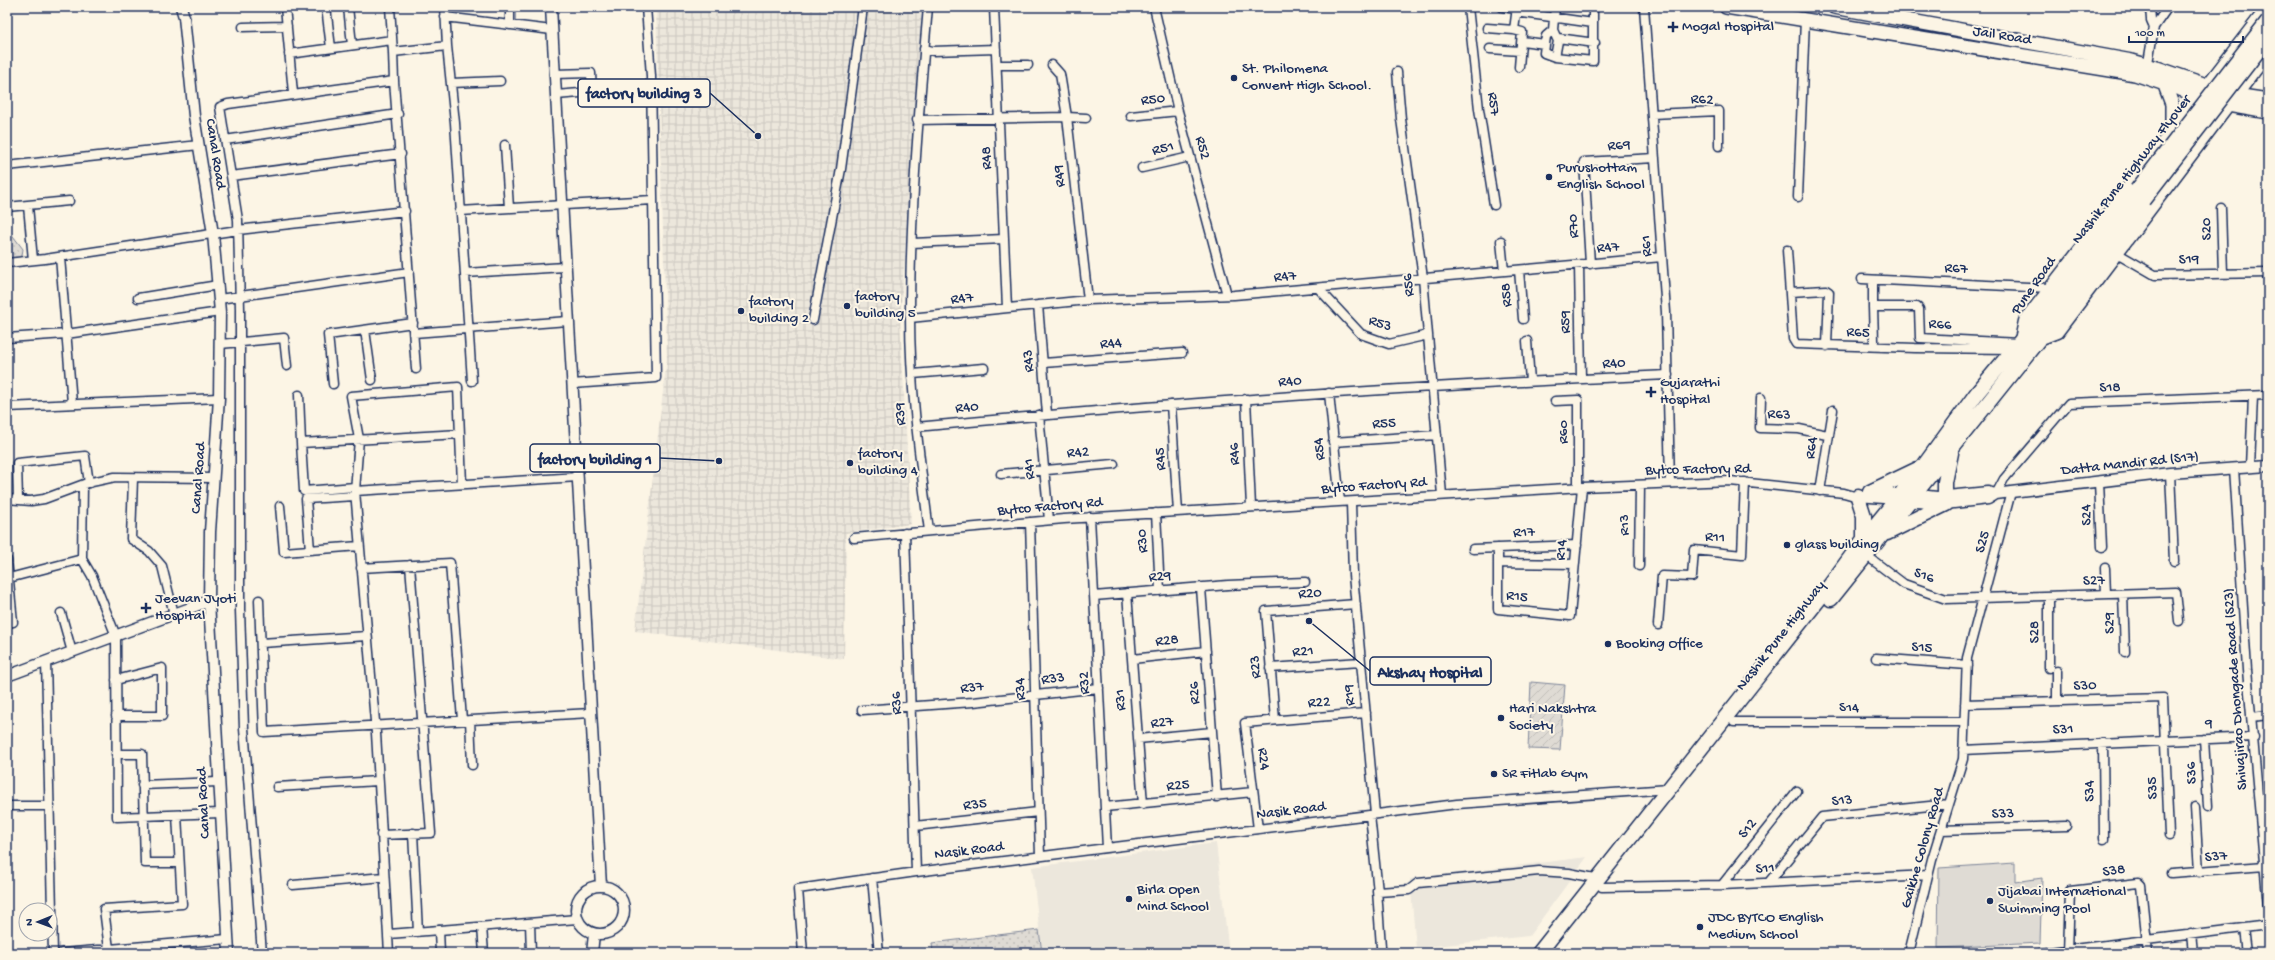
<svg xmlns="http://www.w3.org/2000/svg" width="2275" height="960" font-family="'Gochi Hand',sans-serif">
  <defs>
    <pattern id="industrial-grid" width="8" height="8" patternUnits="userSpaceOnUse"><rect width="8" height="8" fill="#ece7dc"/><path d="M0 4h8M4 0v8" fill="none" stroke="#cac6bf"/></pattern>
    <pattern id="park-dots" width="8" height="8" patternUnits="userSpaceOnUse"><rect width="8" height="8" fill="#dfdbd4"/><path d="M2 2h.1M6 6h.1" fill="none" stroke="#bfbcb8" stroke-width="1.8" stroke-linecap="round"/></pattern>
    <pattern id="garden-furrows" width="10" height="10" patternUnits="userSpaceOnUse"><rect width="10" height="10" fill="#dfdbd4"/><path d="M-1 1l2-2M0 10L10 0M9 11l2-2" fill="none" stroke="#bfbcb8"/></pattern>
  </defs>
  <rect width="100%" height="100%" fill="#fcf5e5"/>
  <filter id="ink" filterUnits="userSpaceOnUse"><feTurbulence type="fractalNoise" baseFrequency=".025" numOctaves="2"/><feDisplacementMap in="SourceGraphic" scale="8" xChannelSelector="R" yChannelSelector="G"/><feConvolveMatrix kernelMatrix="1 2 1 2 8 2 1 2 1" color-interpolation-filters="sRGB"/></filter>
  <g filter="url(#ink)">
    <path fill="#ece7dc" d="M1216,843L1229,953H1042L1032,867Z
      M1587,857L1529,936L1416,948L1410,879Z"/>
    <path fill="url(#industrial-grid)" d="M656,7H924L900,319L911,524L846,533L844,659L635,631L667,358Z"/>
    <path fill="#dfdbd4" stroke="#7d8599" d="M2015,863V882L2042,878L2040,943L1938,948L1939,868Z"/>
    <path fill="url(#park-dots)" stroke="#7d8599" d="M7,228L23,249L21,262L7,263Z
      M1039,930L1042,953H933L932,943Z"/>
    <path fill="url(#garden-furrows)" stroke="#7d8599" d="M1531,682L1565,685L1560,750L1528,749Z"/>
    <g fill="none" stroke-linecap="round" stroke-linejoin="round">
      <g stroke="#1b2f5e" stroke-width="11">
        <path id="minor" d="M285,7L293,93
          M326,7L331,48
          M348,7L352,45
          M390,7L393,52
          M510,7V25
          M928,7C919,110 910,214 910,317C910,389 920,460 929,531
          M994,7L1007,308
          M1154,7L1178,111L1227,295
          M1468,7L1479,109L1494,205
          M1502,7L1516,9
          M1517,7L1514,30L1522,32L1519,67
          M1644,7L1666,312L1670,483
          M2150,7L2151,20L2154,27
          M1516,12L1593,23
          M445,17L552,30
          M243,27L287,26
          M1487,28L1514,30
          M1553,30L1546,36L1544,53L1555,57L1558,41L1553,30L1555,7
          M1558,38L1595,43
          M1522,41L1545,44
          M447,46L455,123L472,381
          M924,49L933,51L996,49
          M1490,49L1520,51
          M289,54L392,40
          M1555,57L1593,61V7
          M997,65H1028
          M1052,65L1060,74L1067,117L1086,118
          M2147,69L2154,27L2168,7
          M1397,72L1401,119L1423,278L1442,495
          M554,74L591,73L592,92L556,95
          M394,81L416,369
          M451,83L500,81
          M1652,114L1719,111V146
          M1131,116L1178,111
          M917,120L1067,117L1088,300
          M225,140L398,114
          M505,145L509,208
          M7,166L199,145
          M1142,168L1190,157
          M231,176L401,154
          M1798,197L1805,19
          M28,206L33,260
          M7,207L69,201
          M2221,208L2223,274
          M460,211L653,200
          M1501,241L1504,271
          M912,243L1004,239
          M1787,250L1793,339L1796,344L1915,348L2014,349
          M2117,253L2155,275L2268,273
          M60,257L72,403
          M7,263L45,259L238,230L405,211
          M1590,264L1584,162L1655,158
          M1579,265L1581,379
          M1519,270L1523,319
          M465,273L565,267
          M1862,279L2050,288
          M1873,280V307
          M1318,288L1361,334L1389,344L1428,335
          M1790,292L1826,290L1829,292L1827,346
          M138,298L218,285
          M219,299L409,272
          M1038,305L1047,414
          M910,318L1088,300L1234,295L1662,257
          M813,320L841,169L863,7
          M365,330L372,380
          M414,333L568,321
          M7,338L66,334L220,312
          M1527,341L1530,381
          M1874,341L1873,307H1917L1919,309L1920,338L2019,343
          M220,344L284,338L287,366
          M1043,363L1182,353
          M913,374L984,368
          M333,384L328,335L413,323
          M572,384L656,378L651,76L646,7
          M1329,393L1340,502
          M299,395L301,443L460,434
          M1761,398L1760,428L1799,429L1827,435
          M1246,399L1251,507
          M1555,401L1578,400V487
          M1171,405L1178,512
          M7,407L219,398
          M1039,415L1049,520
          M916,427C1166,403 1417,386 1668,375
          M1333,442L1437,435
          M301,443L304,491L355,487
          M2250,467L2253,396
          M2234,468L2247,670L2268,907
          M2170,473L2174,561
          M1001,474L1114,464
          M133,478L131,539L149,551L162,566L174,614
          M2099,482L2102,547
          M462,484L458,387L351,396L359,439L355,491L578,477
          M355,491L376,733L389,953
          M1820,491L1833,410
          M1875,493H1901
          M1996,494L2004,479L2069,403L2268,395
          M7,499L31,501L44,499L87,483L115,477L214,478
          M18,500L17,463L85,456L89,483
          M1351,502L1353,575L1375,814
          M280,506L284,552L359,546
          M1156,513L1160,591
          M1090,517L1107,848
          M1030,522L1040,856
          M905,533L916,872
          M854,538L1064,519L1582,487L1730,481L1844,493L1858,497L1896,500
          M1498,548V609L1570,616L1582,487
          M1473,549L1577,545
          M310,550L306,499L355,496
          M1866,555L1904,584L1946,599L2176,592L2179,621
          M82,559L92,576L116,636L117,817L220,813
          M7,560L13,622L7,623
          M1498,563L1575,564
          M1639,566L1640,485
          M361,568L450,563L462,720
          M2105,568L2106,594
          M9,578L82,559L83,485
          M1201,588L1217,797
          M1127,593L1143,804
          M2123,594L2125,652
          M1094,596L1228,585L1305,582
          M2049,597V668
          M259,600L264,732L591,713
          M61,613L72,652
          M1658,625L1662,576L1692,577L1694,550L1742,555L1745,482
          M261,643L367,636
          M1876,658L1967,665
          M1132,659L1206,651
          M46,661L53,953
          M1270,668L1361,662
          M2057,671V701
          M116,680L162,668V716H116
          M1965,704L2163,698L2169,835
          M862,710L973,702L1099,688
          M2252,717L2268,715
          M470,720L472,765
          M1275,720L1266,611L1356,604
          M1734,722H1964
          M1138,739L1212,732
          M2204,739L2208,806
          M2103,743L2104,839
          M1963,750L2254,737
          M116,754H142L145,863H179
          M142,785L218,782
          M277,787L378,781
          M7,806H50
          M1105,807L1253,792
          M2195,807L2199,872
          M1370,815L1378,892L1409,890L1418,883L1539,871L1569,873L1600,879
          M915,826L1038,812
          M1258,829L1245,723L1366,713
          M1941,830L2066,826
          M413,833L418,932
          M381,835L431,833L410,565
          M2171,873L2265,866
          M872,878L879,953
          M1769,882L1822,817L1949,804
          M293,885L384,877
          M1722,885L1797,791
          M1602,887L1722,885L1928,875
          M1377,890L1381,947
          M530,923L531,953
          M482,927L484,953
          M2244,928L2247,953
          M439,930L440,953
          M389,934L577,919
          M2191,934L2193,953
          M109,949L104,909L182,904L177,815
          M62,953L228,939
          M262,953L244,728L240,610V310L238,220L220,107L228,104L394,81L393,52L447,46L445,7
          M803,953L798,889L916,872L1457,804L1669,789
          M1909,953L1932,859L1963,759L1967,658L2011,492
          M2041,953L2268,925
          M2068,953L2070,891L2138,883L2141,886L2148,953"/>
      </g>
      <g stroke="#1b2f5e" stroke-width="13">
        <path id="tertiary" d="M181,7L184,17L194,116L213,234L220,312L219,398L210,532L209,601L229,953
          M551,7L601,886
          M1909,494L1937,497L1988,492L1996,494
          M1903,501L1945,504L1988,499L1996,494L2011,492L2170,473L2268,466
          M7,676L209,601
          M576 910a24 24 0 1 1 48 0a24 24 0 1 1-48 0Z
          M592,953L594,934"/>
      </g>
      <g stroke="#1b2f5e" stroke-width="15">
        <path id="secondary" d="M2039,339L2057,332L2268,53
          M2021,340L2025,321L2268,7"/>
      </g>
      <g stroke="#1b2f5e" stroke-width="16">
        <path id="primary" d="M1726,7L2135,74L2228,105L2268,112
          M1834,7L2132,61L2157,68L2235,95L2268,100
          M2164,83L2172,104V130"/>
      </g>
      <g stroke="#1b2f5e" stroke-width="17">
        <path id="trunk" d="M1870,492L1918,469
          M1945,496V482L1951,453
          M1858,497L1864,516V539
          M1887,533L1946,504
          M1831,599L2039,339L2143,200
          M1539,953L1831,584L1864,539L1923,467L1977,393L2044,313L2137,190"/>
      </g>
      <use href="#minor" stroke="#fcf5e5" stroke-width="8"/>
      <use href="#tertiary" stroke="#fcf5e5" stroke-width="10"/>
      <use href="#secondary" stroke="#fcf5e5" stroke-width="12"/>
      <use href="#primary" stroke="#fcf5e5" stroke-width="13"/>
      <use href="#trunk" stroke="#fcf5e5" stroke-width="14"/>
      <g stroke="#1b2f5e" stroke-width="17" stroke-linecap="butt">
        <path id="trunk-bridge" d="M2137,190L2268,21
          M2143,200L2268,38"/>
      </g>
      <use href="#trunk-bridge" stroke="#fcf5e5" stroke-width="14"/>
    </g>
  </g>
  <g fill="#1b2f5e" stroke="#fcf5e5" stroke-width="1.5">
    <path d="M1671 21h4v4h4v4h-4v4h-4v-4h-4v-4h4z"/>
    <circle cx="1234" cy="78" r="4"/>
    <circle cx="1549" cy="177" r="4"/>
    <circle cx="847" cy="306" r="4"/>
    <circle cx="741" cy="311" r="4"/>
    <path d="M1649 386h4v4h4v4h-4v4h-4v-4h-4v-4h4z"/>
    <circle cx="850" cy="463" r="4"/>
    <circle cx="1787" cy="545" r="4"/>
    <path d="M144 602h4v4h4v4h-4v4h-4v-4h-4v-4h4z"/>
    <circle cx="1608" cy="644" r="4"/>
    <circle cx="1501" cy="718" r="4"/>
    <circle cx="1494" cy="774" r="4"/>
    <circle cx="1129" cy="899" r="4"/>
    <circle cx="1990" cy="901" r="4"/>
    <circle cx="1700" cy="927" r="4"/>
  </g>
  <g text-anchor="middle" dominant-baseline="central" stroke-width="4" stroke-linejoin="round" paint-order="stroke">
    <g font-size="15" fill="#1b2f5e" stroke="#fcf5e5" text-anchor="start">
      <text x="1682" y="27">Mogal Hospital</text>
      <text x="1242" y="69">St. Philomena<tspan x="1242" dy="17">Convent High School.</tspan></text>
      <text x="1557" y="168">Purushottam<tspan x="1557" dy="17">English School</tspan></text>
      <text x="855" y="297">factory<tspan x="855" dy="17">building 5</tspan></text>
      <text x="749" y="302">factory<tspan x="749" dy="17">building 2</tspan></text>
      <text x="1660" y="383">Gujarathi<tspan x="1660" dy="17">Hospital</tspan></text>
      <text x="858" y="454">factory<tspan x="858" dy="17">building 4</tspan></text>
      <text x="1795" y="545">glass building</text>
      <text x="155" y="599">Jeevan Jyoti<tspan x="155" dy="17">Hospital</tspan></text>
      <text x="1616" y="644">Booking Office</text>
      <text x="1509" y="709">Hari Nakshtra<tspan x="1509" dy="17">Society</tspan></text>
      <text x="1502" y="774">SR Fitlab Gym</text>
      <text x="1137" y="890">Birla Open<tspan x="1137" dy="17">Mind School</tspan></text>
      <text x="1998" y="892">Jijabai International<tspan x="1998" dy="17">Swimming Pool</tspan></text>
      <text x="1708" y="918">JDC BYTCO English<tspan x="1708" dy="17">Medium School</tspan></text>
    </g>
    <g font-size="15" fill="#1b2f5e" stroke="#fcf5e5">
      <text transform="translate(2002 36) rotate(9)">Jail Road</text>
      <text transform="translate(1153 100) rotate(-6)">R50</text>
      <text transform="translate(1702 100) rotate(3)">R62</text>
      <text transform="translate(1493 104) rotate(83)">R57</text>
      <text transform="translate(1619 146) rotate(-4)">R69</text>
      <text transform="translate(1202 148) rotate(75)">R52</text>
      <text transform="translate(1163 149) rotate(-13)">R51</text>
      <text transform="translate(215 154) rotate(81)">Canal Road</text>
      <text transform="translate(987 158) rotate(-92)">R48</text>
      <text transform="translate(2132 170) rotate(-52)">Nashik Pune Highway Flyover</text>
      <text transform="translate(1060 176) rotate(-97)">R49</text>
      <text transform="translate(1574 226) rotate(-93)">R70</text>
      <text transform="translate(2207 229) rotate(-92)">S20</text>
      <text transform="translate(1647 246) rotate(-94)">R61</text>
      <text transform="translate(1608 248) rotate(-5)">R47</text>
      <text transform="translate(2189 260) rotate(-1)">S19</text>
      <text transform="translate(1956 269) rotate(3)">R67</text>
      <text transform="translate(1285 277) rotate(-5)">R47</text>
      <text transform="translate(1409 285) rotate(-96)">R56</text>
      <text transform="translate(2034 286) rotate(-55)">Pune Road</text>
      <text transform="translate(1507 295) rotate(-95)">R58</text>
      <text transform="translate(962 299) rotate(-6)">R47</text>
      <text transform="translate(1566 322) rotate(-91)">R59</text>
      <text transform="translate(1380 324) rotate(18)">R53</text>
      <text transform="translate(1940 325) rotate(4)">R66</text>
      <text transform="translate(1858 333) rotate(2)">R65</text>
      <text transform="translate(1111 344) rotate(-4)">R44</text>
      <text transform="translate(1029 361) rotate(-95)">R43</text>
      <text transform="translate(1614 364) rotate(-3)">R40</text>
      <text transform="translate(1290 382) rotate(-4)">R40</text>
      <text transform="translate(2110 388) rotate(-2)">S18</text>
      <text transform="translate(967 408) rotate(-5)">R40</text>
      <text transform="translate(901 414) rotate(-94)">R39</text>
      <text transform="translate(1779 415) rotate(2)">R63</text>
      <text transform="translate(1384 424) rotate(-4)">R55</text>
      <text transform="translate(1564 432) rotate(-90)">R60</text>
      <text transform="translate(1812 448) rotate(-82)">R64</text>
      <text transform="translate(1320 449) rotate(-96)">R54</text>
      <text transform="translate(1078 453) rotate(-4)">R42</text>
      <text transform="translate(1235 454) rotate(-93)">R46</text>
      <text transform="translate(1161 459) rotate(-94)">R45</text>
      <text transform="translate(2130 464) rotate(-6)">Datta Mandir Rd (S17)</text>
      <text transform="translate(1030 469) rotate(-95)">R41</text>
      <text transform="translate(1698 470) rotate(-1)">Bytco Factory Rd</text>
      <text transform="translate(199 478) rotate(-86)">Canal Road</text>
      <text transform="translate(1374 486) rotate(-4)">Bytco Factory Rd</text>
      <text transform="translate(1050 507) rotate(-5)">Bytco Factory Rd</text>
      <text transform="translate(2087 515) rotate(-92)">S24</text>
      <text transform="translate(1625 525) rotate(-90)">R13</text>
      <text transform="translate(1524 533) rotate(-3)">R17</text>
      <text transform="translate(1715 538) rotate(5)">R11</text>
      <text transform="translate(1143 541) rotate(-94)">R30</text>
      <text transform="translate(1983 542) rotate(-75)">S25</text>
      <text transform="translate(1562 550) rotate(-85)">R14</text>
      <text transform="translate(1924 576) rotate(20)">S16</text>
      <text transform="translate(1160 577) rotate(-5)">R29</text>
      <text transform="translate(2094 581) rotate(-2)">S27</text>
      <text transform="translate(1310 594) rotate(-4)">R20</text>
      <text transform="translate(1517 597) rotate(7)">R15</text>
      <text transform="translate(2110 623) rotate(-92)">S29</text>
      <text transform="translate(2035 632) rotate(-91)">S28</text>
      <text transform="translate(1781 636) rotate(-52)">Nashik Pune Highway</text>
      <text transform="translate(1167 641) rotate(-6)">R28</text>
      <text transform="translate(1922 648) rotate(4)">S15</text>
      <text transform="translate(1303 652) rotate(-4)">R21</text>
      <text transform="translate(1256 667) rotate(-95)">R23</text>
      <text transform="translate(1053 679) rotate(-7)">R33</text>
      <text transform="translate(1085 683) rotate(-93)">R32</text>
      <text transform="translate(2085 686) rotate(-2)">S30</text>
      <text transform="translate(972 688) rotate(-6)">R37</text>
      <text transform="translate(1021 689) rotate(-92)">R34</text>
      <text transform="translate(2236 689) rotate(-94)">Shivajirao Dhongade Road (S23)</text>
      <text transform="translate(1195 693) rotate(-94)">R26</text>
      <text transform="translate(1350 695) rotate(-95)">R19</text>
      <text transform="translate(1121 700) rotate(-94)">R31</text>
      <text transform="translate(897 703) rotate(-92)">R36</text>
      <text transform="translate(1319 703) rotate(-4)">R22</text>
      <text x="1849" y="708">S14</text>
      <text transform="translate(1162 723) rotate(-6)">R27</text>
      <text transform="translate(2209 724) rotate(-2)">9</text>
      <text transform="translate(2063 730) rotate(-2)">S31</text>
      <text transform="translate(1263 759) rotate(83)">R24</text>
      <text transform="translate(2192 773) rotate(-93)">S36</text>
      <text transform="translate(1178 786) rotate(-6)">R25</text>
      <text transform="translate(2153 788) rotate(-93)">S35</text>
      <text transform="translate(2090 791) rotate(-91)">S34</text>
      <text transform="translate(1842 801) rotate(-6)">S13</text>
      <text transform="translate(204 803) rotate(-93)">Canal Road</text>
      <text transform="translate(975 805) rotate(-6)">R35</text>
      <text transform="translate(1291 811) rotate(-7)">Nasik Road</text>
      <text transform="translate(2003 814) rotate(-2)">S33</text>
      <text transform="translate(1748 829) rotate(-52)">S12</text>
      <text transform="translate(1923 848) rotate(-74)">Gaikhe Colony Road</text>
      <text transform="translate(969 851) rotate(-7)">Nasik Road</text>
      <text transform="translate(2216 857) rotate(-5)">S37</text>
      <text transform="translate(1765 869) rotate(-3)">S11</text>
      <text transform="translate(2114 871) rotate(-7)">S38</text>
    </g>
  </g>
  <path fill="none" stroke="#1b2f5e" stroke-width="1.5" d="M758 136L710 93M719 461L660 458M1309 621L1370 671"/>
  <g fill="#1b2f5e" stroke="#fcf5e5" stroke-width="1.5">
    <circle cx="758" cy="136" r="4"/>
    <circle cx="719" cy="461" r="4"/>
    <circle cx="1309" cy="621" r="4"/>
  </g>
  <g fill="#fcf5e5" stroke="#1b2f5e" stroke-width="1.5">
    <rect x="578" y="79" width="132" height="28" rx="4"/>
    <rect x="530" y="444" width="130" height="28" rx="4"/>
    <rect x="1370" y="657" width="121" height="28" rx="4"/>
  </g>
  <g font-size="16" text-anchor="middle" font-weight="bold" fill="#1b2f5e">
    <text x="644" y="98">factory building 3</text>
    <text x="595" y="464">factory building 1</text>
    <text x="1430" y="677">Akshay Hospital</text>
  </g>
  <rect width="2275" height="960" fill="none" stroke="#fcf5e5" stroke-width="24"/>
  <rect x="12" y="12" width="2251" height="936" fill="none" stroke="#1b2f5e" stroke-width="1.5" filter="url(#ink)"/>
  <g transform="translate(38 922) rotate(269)"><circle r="19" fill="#fcf5e5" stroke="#a2a6af"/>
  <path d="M0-3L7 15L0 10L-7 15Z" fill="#1b2f5e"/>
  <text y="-6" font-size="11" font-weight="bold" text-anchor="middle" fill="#1b2f5e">N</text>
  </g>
  <path d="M2129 36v6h114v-6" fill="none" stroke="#1b2f5e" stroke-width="2"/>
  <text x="2135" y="36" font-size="12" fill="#1b2f5e" stroke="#fcf5e5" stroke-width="3" paint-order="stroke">100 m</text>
</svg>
